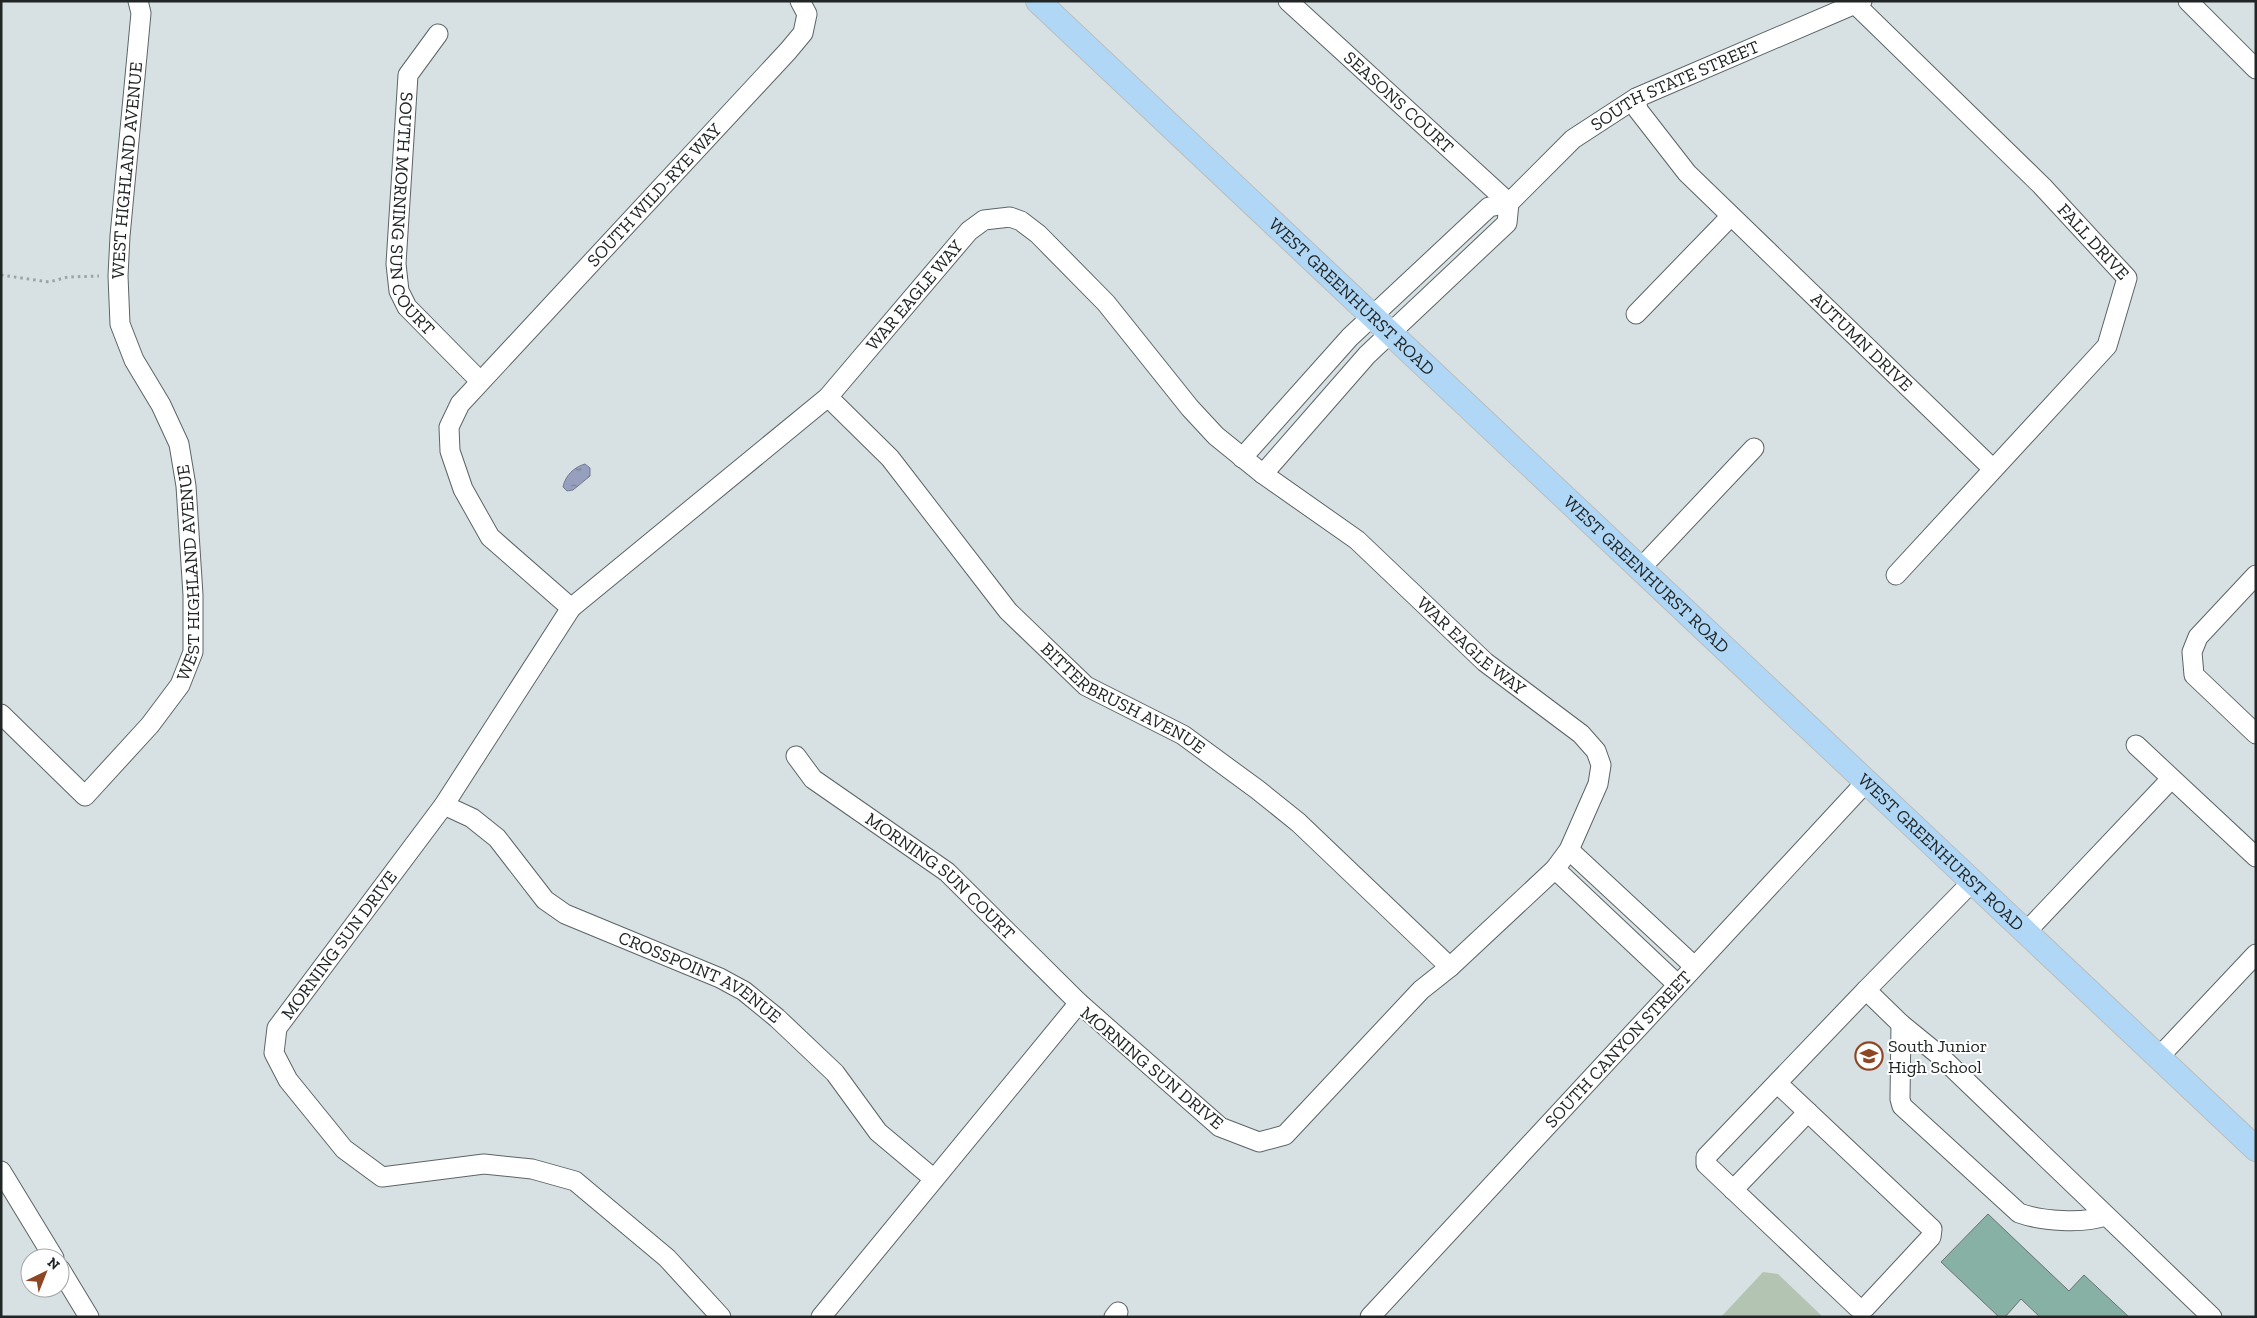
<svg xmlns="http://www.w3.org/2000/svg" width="2257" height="1318" font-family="'Zilla Slab',serif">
  <defs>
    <pattern id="water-ripples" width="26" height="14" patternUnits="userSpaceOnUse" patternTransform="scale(1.25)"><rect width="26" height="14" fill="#979fbe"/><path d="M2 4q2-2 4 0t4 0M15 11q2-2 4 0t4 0" fill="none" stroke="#7b819a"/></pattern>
  </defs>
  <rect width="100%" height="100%" fill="#d7e1e3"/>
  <path fill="#b4c4b3" d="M1763,1272L1778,1274L1823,1317H1721Z"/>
  <path fill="url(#water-ripples)" stroke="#747a90" d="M585,464L590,468V476L573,490L567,491L563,487C565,476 574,467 585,464Z"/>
  <path fill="#88b1a6" stroke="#69726f" d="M1988,1214L2069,1291L2084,1275L2129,1317H2040L2021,1299L2005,1317H1999L1941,1262Z"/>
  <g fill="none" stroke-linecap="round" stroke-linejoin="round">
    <g stroke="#5c6466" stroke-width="21">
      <g id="minor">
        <path id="s1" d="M1288,1L1509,203"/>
        <path id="s2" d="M1852,1L2042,186L2127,278L2107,346L1896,575"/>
        <path d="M2188,1L2256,69"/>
        <path id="s3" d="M438,34L408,75L396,264L399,291L407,307L479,380"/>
        <path id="s4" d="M1636,98L1638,110L1687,173L1993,469"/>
        <path d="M1636,314L1731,216"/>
        <path id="s5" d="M828,397L890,458L1008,611L1086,686L1183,735L1258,790L1299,823L1450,967"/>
        <path id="s6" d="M1242,458L1350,337L1489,207L1509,203L1573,139L1636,98L1862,1"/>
        <path d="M1263,474L1367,355L1507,223L1509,203"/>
        <path d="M1640,569L1754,448"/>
        <path d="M2256,575L2198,637L2192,652L2194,675L2256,734"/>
        <path id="s7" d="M571,608L828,397L969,231L984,220L1010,217L1021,221L1038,234L1106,303L1190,408L1216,436L1263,474L1357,540L1485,662L1581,734L1596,751L1601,765L1598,784L1569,850L1555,869L1450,967L1421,990L1285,1135L1259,1142L1220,1127L1079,1003L821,1317"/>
        <path id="s8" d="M1,714L85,796L150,725L180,685L193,652V595L186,486L179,444L161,405L134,360L120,324L118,276L120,236L141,13L138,1"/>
        <path d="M2136,745L2256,857"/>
        <path id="s9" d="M796,756L813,779L947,872L1079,1003"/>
        <path id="s10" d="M444,805L472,818L497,838L545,900L565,914L720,978L744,991L777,1018L835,1073L878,1132L934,1179"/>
        <path d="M1569,850L1694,966"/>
        <path d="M1555,869L1677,984"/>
        <path d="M1972,882L1866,990L1901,1024L1939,1055L2212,1317"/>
        <path d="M2026,932L2171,779"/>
        <path d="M1901,1024L1900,1099L1902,1106L2019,1213C2041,1221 2083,1224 2105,1216"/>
        <path d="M2159,1057L2256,954"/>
        <path d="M1777,1083L1932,1229L1931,1237L1865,1308L1857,1307L1706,1164V1157L1866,990"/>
        <path d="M1,1171L54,1258"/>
        <path d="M1733,1190L1808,1112"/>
        <path d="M60,1269L89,1317"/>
        <path id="s11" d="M721,1317L667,1258L575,1181L532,1169L484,1164L382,1177L344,1149L288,1080L274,1053L277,1028L444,805L571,608L490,537L463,489L450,451L449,427L460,404L788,51L803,33L807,14L800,1"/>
        <path d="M1114,1317L1118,1312"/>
        <path id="s12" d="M1370,1317L1866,782"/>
      </g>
    </g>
    <g stroke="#bcbebe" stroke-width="26">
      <g id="major">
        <path id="s13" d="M1038,1L2256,1149"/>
      </g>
    </g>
    <path stroke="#9ba3a4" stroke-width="3" stroke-dasharray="2.5 4" stroke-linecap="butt" d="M1,275L49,282L68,277L99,276"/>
    <use href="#minor" stroke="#fff" stroke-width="19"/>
    <use href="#major" stroke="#b0d7f5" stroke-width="24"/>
  </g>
  <defs>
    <g id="school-ring" transform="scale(1.4375)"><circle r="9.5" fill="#fff" stroke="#8e4724" stroke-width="1.5"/><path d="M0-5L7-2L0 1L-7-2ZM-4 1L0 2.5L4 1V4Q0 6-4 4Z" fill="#8e4724"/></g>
  </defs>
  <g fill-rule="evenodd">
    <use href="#school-ring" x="1869" y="1056"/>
  </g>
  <g text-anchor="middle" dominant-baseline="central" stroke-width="4" stroke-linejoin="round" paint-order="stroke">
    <g font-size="18" fill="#212525" stroke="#fff">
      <text stroke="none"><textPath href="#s6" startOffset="579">SOUTH STATE STREET</textPath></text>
      <text stroke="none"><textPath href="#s1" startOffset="150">SEASONS COURT</textPath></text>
      <text stroke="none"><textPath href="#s8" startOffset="796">WEST HIGHLAND AVENUE</textPath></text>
      <text stroke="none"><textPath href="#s11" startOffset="1638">SOUTH WILD-RYE WAY</textPath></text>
      <text stroke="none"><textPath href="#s3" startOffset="194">SOUTH MORNING SUN COURT</textPath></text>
      <text stroke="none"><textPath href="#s2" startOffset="341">FALL DRIVE</textPath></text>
      <text stroke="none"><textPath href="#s7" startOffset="466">WAR EAGLE WAY</textPath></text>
      <text stroke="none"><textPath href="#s13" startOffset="431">WEST GREENHURST ROAD</textPath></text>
      <text stroke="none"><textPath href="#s4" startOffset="335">AUTUMN DRIVE</textPath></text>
      <text stroke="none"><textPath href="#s8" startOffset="378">WEST HIGHLAND AVENUE</textPath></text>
      <text stroke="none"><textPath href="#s13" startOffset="836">WEST GREENHURST ROAD</textPath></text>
      <text stroke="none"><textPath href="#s7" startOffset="1229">WAR EAGLE WAY</textPath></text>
      <text stroke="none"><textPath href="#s5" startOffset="426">BITTERBRUSH AVENUE</textPath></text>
      <text stroke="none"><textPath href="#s13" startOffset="1241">WEST GREENHURST ROAD</textPath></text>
      <text stroke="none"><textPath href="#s9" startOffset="189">MORNING SUN COURT</textPath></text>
      <text stroke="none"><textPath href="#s11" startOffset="691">MORNING SUN DRIVE</textPath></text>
      <text stroke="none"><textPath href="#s10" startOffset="315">CROSSPOINT AVENUE</textPath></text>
      <text stroke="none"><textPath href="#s12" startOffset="365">SOUTH CANYON STREET</textPath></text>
      <text transform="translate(1152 1068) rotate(40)">MORNING SUN DRIVE</text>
    </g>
    <g font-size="18" fill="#212525" stroke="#fff" text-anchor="start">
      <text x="1888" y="1046">South Junior<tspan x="1888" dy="21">High School</tspan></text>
    </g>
  </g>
  <rect width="2257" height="1318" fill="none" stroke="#212525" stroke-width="5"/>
  <g transform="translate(45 1273) rotate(43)"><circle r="24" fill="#ffffff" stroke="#a6a8a8"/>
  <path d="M0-4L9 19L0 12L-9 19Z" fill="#8e4724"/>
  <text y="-8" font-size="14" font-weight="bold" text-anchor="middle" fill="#212525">N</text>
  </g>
</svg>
